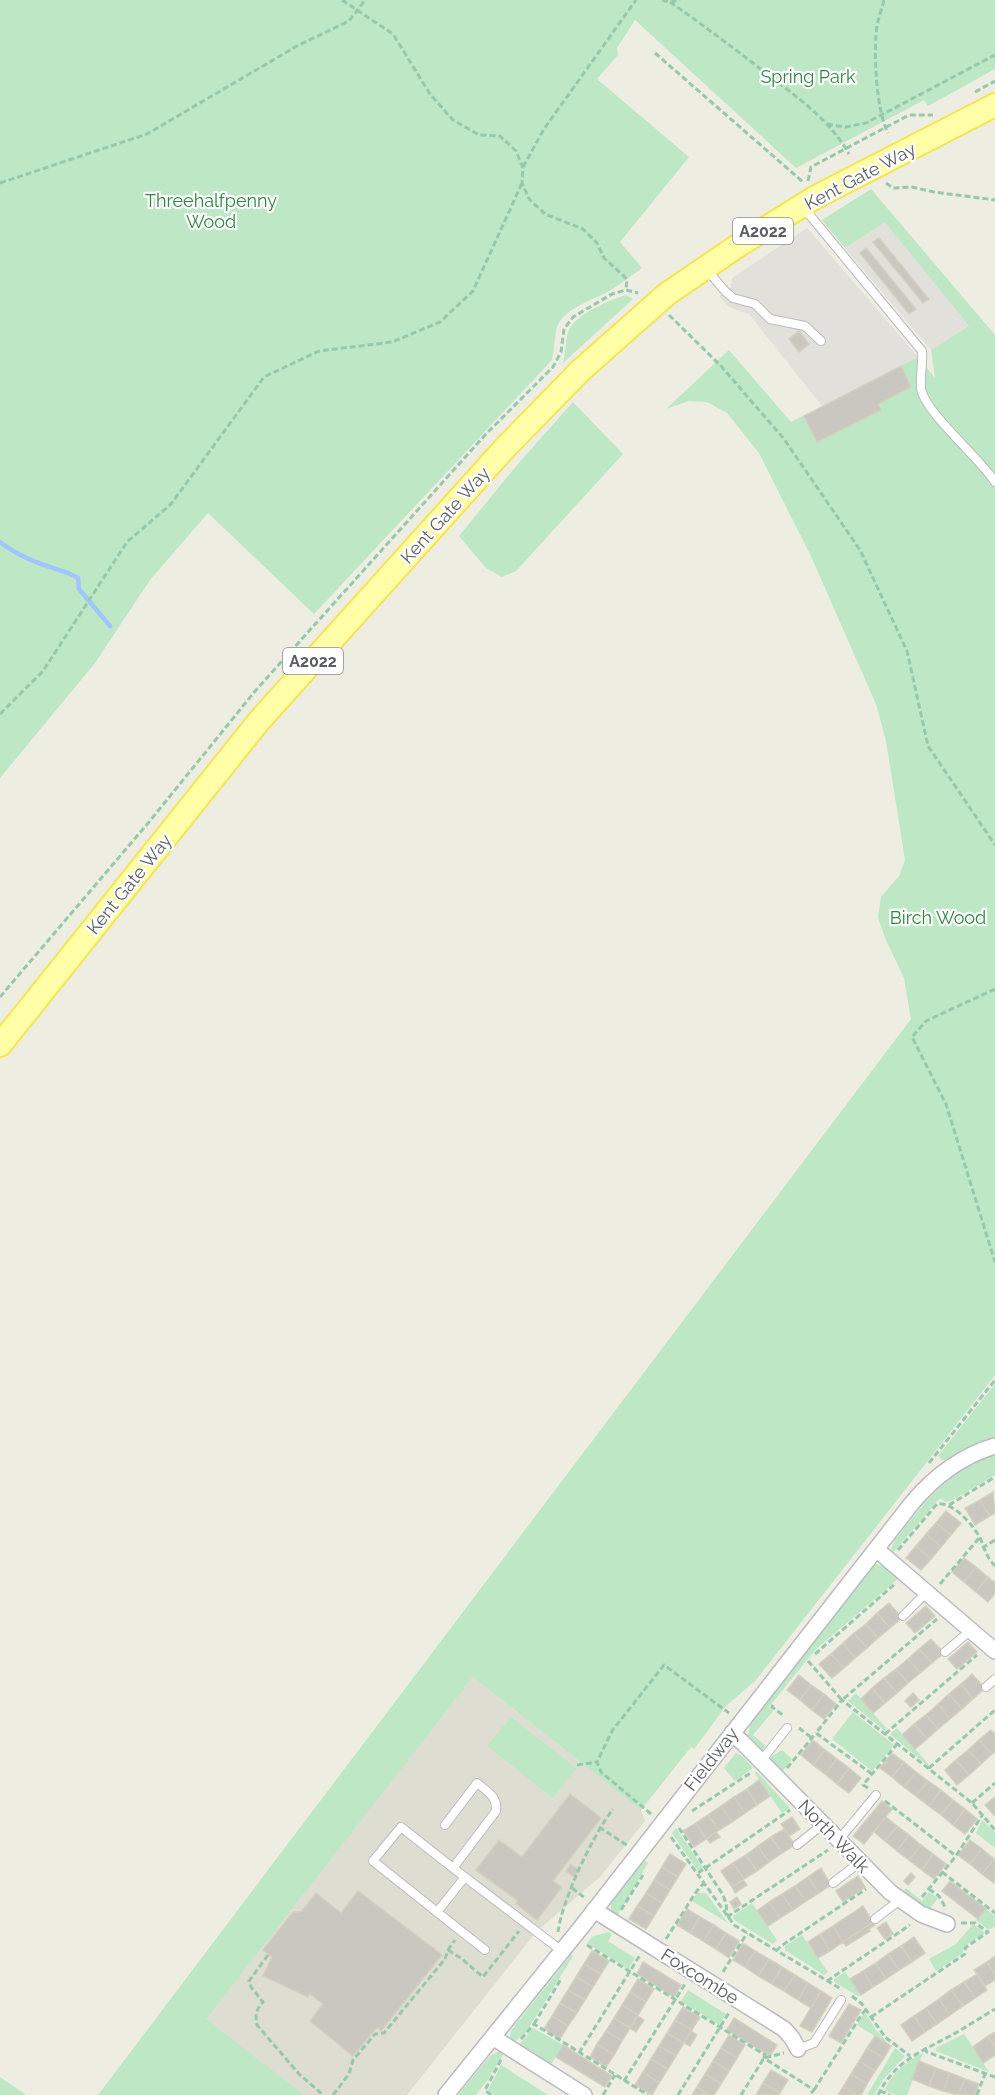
<svg xmlns="http://www.w3.org/2000/svg" width="995" height="2095" font-family="Raleway,sans-serif">
  <rect width="100%" height="100%" fill="#eeede2"/>
  <path fill="#e1e0da" d="M885,221L969,326L931,350L845,248Z
    M807,228L918,357L822,406L749,314L729,307L719,296L731,287L732,278Z"/>
  <path fill="#deddd1" d="M473,1677L641,1810L645,1821L600,1877L536,1932L407,2095H143Z"/>
  <path fill="#bee7c5" d="M0,0H995V69L928,106L924,100L796,168L635,20L617,48L618,55L597,79L689,157L620,242L642,268C632,275 622,283 611,290C594,300 565,307 557,327C554,337 555,349 552,360L314,614L208,513L150,580L95,663L0,778Z
    M871,189L995,335V1375L756,1680L726,1706L694,1749L691,1747L641,1810L473,1677L206,2019L304,2095H98L911,1019L904,978L885,938L878,917L881,897L899,876L905,860L886,741L876,704L810,554L759,453L727,413L707,402L688,401L666,409L729,350L791,422L918,357L935,378L931,350L969,326L885,222L845,248L822,220Z
    M626,295L633,299L563,363C566,353 565,340 569,330C576,314 610,300 626,295Z
    M573,402L623,454L516,571L502,577L486,568L459,536L517,465Z
    M995,1384V1438L971,1446L943,1461L938,1456Z
    M995,1455V1475L953,1500L946,1502L940,1498L892,1554L891,1549L895,1540C925,1502 947,1471 995,1455Z
    M875,1564L885,1566L899,1578L815,1650L769,1707L773,1711L753,1735L766,1746L762,1752L748,1736L750,1724Z
    M856,1693L887,1729L885,1731L848,1701Z
    M853,1712L894,1745L872,1771L832,1739Z
    M511,1717L576,1768L553,1798L487,1746Z
    M897,1728L929,1765L928,1766L891,1735V1733Z
    M782,1750L792,1759L782,1772L769,1758Z
    M736,1753L742,1756L753,1768L735,1781L724,1768Z
    M754,1772H757L790,1808L782,1813Z
    M982,1820L995,1832V1848L976,1833Z
    M676,1828L703,1868L698,1871L672,1833Z
    M644,1860L648,1863L617,1916L611,1912V1903Z
    M906,1888L922,1901L929,1892L938,1898L928,1911L902,1894Z
    M697,1893H706L728,1923L692,1901Z
    M752,1903L777,1940L773,1944L734,1920L733,1916Z
    M986,1909L995,1916V1926L989,1930L976,1920Z
    M973,1924L985,1933L963,1947V1953L936,1971L929,1959L956,1944Z
    M609,1932L612,1935L608,1941L635,1958L628,1969L587,1943L593,1936Z
    M802,1935L828,1972L824,1975L785,1950V1946Z
    M571,1955L573,1956L570,1961L526,2032L513,2043L510,2036L512,2029Z
    M845,1972L861,1995L858,1996L834,1982V1979Z
    M688,1990L726,2014L719,2025L681,2001Z
    M866,2014L876,2030L891,2046L857,2025L863,2015Z
    M533,2028L563,2045L550,2066L518,2046Z
    M964,2034L989,2072L936,2051V2048Z
    M895,2048L905,2056L883,2080L874,2095H867Z
    M499,2051L504,2053L488,2079L476,2095H458L490,2056Z
    M923,2053L907,2095H896L885,2091C888,2077 909,2059 923,2053Z
    M501,2065L548,2095H494L488,2090Z
    M0,2077L26,2095H0Z"/>
  <g fill="none" stroke-linecap="round" stroke-linejoin="round">
    <path stroke="#a1c6ff" stroke-width="4.5" d="M0,542C15,554 38,564 56,569C64,572 70,573 78,578L79,589L110,626"/>
  </g>
  <path fill="#c9c7bf" stroke="#d3d0c0" stroke-width="1.5" d="M879,238L929,299L923,303L873,242Z
    M866,248L916,309L909,314L860,253Z
    M799,331L809,344L799,352L789,339Z
    M901,366L911,387L878,404L881,410L817,442L804,416Z
    M993,1492L995,1513L990,1516L980,1500Z
    M980,1500L990,1516L975,1525L965,1508Z
    M946,1511L961,1523L951,1535L936,1523Z
    M936,1523L951,1535L941,1547L926,1534Z
    M926,1534L941,1547L931,1559L916,1546Z
    M916,1546L931,1559L921,1570L906,1558Z
    M964,1558L976,1567L964,1582L952,1572Z
    M976,1567L988,1577L976,1592L964,1582Z
    M988,1577L995,1583V1593L988,1602L976,1592Z
    M889,1603L902,1618L890,1628L877,1613Z
    M926,1606L935,1616L915,1633L906,1623Z
    M877,1613L890,1628L878,1638L866,1624Z
    M866,1624L878,1638L867,1648L854,1633Z
    M854,1633L867,1648L855,1658L843,1643Z
    M931,1639L944,1653L932,1663L919,1649Z
    M968,1642L977,1652L957,1669L948,1659Z
    M843,1643L855,1658L844,1668L831,1654Z
    M919,1649L932,1663L920,1673L908,1659Z
    M831,1654L844,1668L832,1678L819,1664Z
    M908,1659L920,1673L908,1683L896,1669Z
    M896,1669L908,1683L897,1693L884,1678Z
    M972,1674L985,1688L973,1699L961,1684Z
    M799,1675L811,1685L800,1700L787,1690Z
    M884,1678L897,1693L885,1703L872,1688Z
    M961,1684L973,1699L962,1709L949,1694Z
    M811,1685L824,1694L812,1710L800,1700Z
    M872,1688L885,1703L873,1713L861,1699Z
    M913,1693L919,1700L911,1707L905,1701Z
    M824,1694L836,1704L824,1719L812,1710Z
    M949,1694L962,1709L950,1719L938,1704Z
    M938,1704L950,1719L938,1729L926,1715Z
    M926,1715L938,1729L927,1739L914,1724Z
    M914,1724L927,1739L915,1749L902,1735Z
    M991,1730L995,1734V1752L992,1754L979,1740Z
    M813,1740L825,1750L813,1765L801,1755Z
    M979,1740L992,1754L981,1764L968,1750Z
    M825,1750L837,1759L825,1774L813,1765Z
    M968,1750L981,1764L969,1775L956,1760Z
    M892,1753L904,1762L892,1777L880,1768Z
    M837,1759L849,1768L837,1784L825,1774Z
    M956,1760L969,1775L957,1785L945,1770Z
    M904,1762L916,1772L904,1787L892,1777Z
    M849,1768L861,1778L849,1793L837,1784Z
    M916,1772L928,1781L916,1796L904,1787Z
    M759,1780L770,1796L757,1805L747,1789Z
    M928,1781L941,1790L929,1806L916,1796Z
    M747,1789L757,1805L745,1813L734,1797Z
    M941,1790L953,1800L941,1815L929,1806Z
    M570,1794L601,1818L553,1881L562,1887L537,1920L516,1904L518,1901L476,1870L499,1840L522,1857Z
    M734,1797L745,1813L732,1822L721,1806Z
    M995,1797V1816L985,1805Z
    M953,1800L965,1809L953,1825L941,1815Z
    M882,1801L892,1809L864,1844L853,1836Z
    M721,1806L732,1822L719,1830L708,1815Z
    M965,1809L977,1819L965,1834L953,1825Z
    M708,1815L719,1830L706,1839L696,1823Z
    M792,1817L800,1829L789,1836L781,1824Z
    M886,1817L897,1826L885,1841L874,1832Z
    M696,1823L706,1839L694,1847L683,1831Z
    M897,1826L909,1835L897,1851L885,1841Z
    M784,1829L795,1845L782,1853L771,1837Z
    M716,1832L720,1837L710,1843L707,1839Z
    M909,1835L921,1845L909,1860L897,1851Z
    M771,1837L782,1853L769,1862L758,1846Z
    M970,1840L982,1849L970,1864L958,1855Z
    M921,1845L933,1854L922,1870L909,1860Z
    M758,1846L769,1862L757,1871L746,1855Z
    M982,1849L994,1859L982,1874L970,1864Z
    M670,1854L686,1864L678,1877L662,1867Z
    M933,1854L946,1864L934,1879L922,1870Z
    M746,1855L757,1871L744,1879L733,1863Z
    M994,1859L995,1860L994,1883L982,1874Z
    M733,1863L744,1879L732,1887L721,1871Z
    M571,1864L579,1870L574,1877L566,1871Z
    M662,1867L678,1877L670,1890L654,1880Z
    M821,1868L831,1885L819,1893L808,1877Z
    M911,1873L915,1877L908,1885L904,1881Z
    M858,1876L865,1887L843,1902L836,1891Z
    M808,1877L819,1893L806,1901L795,1886Z
    M654,1880L670,1890L662,1903L646,1893Z
    M743,1880L747,1885L735,1893L732,1887Z
    M950,1881L986,1909L978,1919L942,1891Z
    M795,1886L806,1901L793,1910L782,1894Z
    M358,1891L442,1955L381,2031L377,2027L353,2056L310,2021L323,2004L310,1994L308,1997L263,1976L272,1957L263,1950L293,1912H301L316,1893L341,1913Z
    M646,1893L662,1903L654,1916L637,1906Z
    M782,1894L793,1910L780,1918L769,1902Z
    M737,1897L741,1904L734,1909L730,1902Z
    M769,1902L780,1918L768,1926L757,1911Z
    M637,1906L654,1916L646,1929L629,1919Z
    M863,1906L873,1922L843,1942L833,1926Z
    M687,1909L700,1917L690,1933L677,1925Z
    M700,1917L714,1925L703,1941L690,1933Z
    M873,1922L875,1925L869,1929L870,1931L846,1946L843,1942Z
    M886,1922L893,1934L885,1939L877,1928Z
    M714,1925L726,1933L716,1949L703,1941Z
    M833,1926L843,1942L830,1951L820,1934Z
    M726,1933L739,1941L729,1958L716,1949Z
    M820,1934L830,1951L818,1958L808,1942Z
    M914,1937L925,1953L912,1962L901,1946Z
    M743,1943L755,1951L745,1967L733,1960Z
    M901,1946L912,1962L899,1970L888,1954Z
    M592,1951L609,1961L601,1974L584,1964Z
    M755,1951L769,1959L758,1976L745,1967Z
    M888,1954L899,1970L886,1979L876,1963Z
    M995,1956V1974L987,1962Z
    M769,1959L782,1967L772,1984L758,1976Z
    M643,1962L681,1985L674,1997L637,1974Z
    M987,1962L995,1974V1980L985,1986L974,1970Z
    M876,1963L886,1979L873,1987L863,1971Z
    M584,1964L601,1974L593,1987L576,1977Z
    M782,1967L795,1975L784,1991L772,1984Z
    M863,1971L873,1987L861,1995L850,1979Z
    M977,1974L987,1990L975,1998L964,1982Z
    M795,1975L808,1983L798,2000L784,1991Z
    M576,1977L593,1987L585,2000L568,1990Z
    M638,1979L654,1989L646,2002L630,1992Z
    M964,1982L975,1998L963,2006L951,1990Z
    M808,1983L821,1991L811,2008L798,2000Z
    M568,1990L585,2000L577,2013L560,2003Z
    M951,1990L963,2006L950,2015L939,1999Z
    M821,1991L832,1998L812,2032L800,2026Z
    M630,1992L646,2002L638,2015L622,2005Z
    M939,1999L950,2015L937,2024L926,2008Z
    M560,2003L577,2013L568,2026L552,2016Z
    M849,2004L861,2010L841,2043L829,2036Z
    M622,2005L638,2015L630,2028L614,2018Z
    M683,2007L700,2017L692,2030L675,2020Z
    M926,2008L937,2024L925,2032L914,2016Z
    M552,2016L568,2026L560,2039L544,2029Z
    M638,2016L644,2020L636,2032L630,2028Z
    M914,2016L925,2032L912,2041L901,2025Z
    M614,2018L630,2028L622,2041L606,2031Z
    M734,2018L777,2045L770,2056L727,2030Z
    M675,2020L692,2030L684,2043L667,2033Z
    M606,2031L622,2041L614,2055L597,2044Z
    M691,2031L697,2035L690,2046L684,2043Z
    M995,2032V2047L988,2036Z
    M667,2033L684,2043L676,2056L659,2046Z
    M729,2035L745,2045L737,2058L721,2048Z
    M875,2036L891,2046L884,2058L867,2048Z
    M988,2036L995,2047V2055L983,2063L973,2047Z
    M597,2044L614,2055L606,2067L590,2057Z
    M563,2045L612,2076L605,2087L556,2057Z
    M659,2046L676,2056L668,2069L651,2059Z
    M721,2048L737,2058L729,2071L713,2061Z
    M867,2048L884,2058L875,2071L859,2061Z
    M651,2059L668,2069L659,2083L643,2072Z
    M713,2061L729,2071L721,2084L705,2074Z
    M859,2061L875,2071L867,2084L851,2074Z
    M919,2061L936,2068L929,2086L912,2079Z
    M936,2068L950,2073L943,2091L929,2086Z
    M771,2070L788,2080L780,2093L763,2083Z
    M643,2072L659,2083L652,2095L635,2085Z
    M950,2073L965,2079L958,2095L943,2091Z
    M705,2074L721,2084L714,2095H709L697,2087Z
    M851,2074L867,2084L861,2095H856L843,2087Z
    M965,2079L979,2084L975,2095H958Z
    M763,2083L780,2093L778,2095H756Z
    M697,2087L709,2095H692Z
    M843,2087L856,2095H838Z"/>
  <g fill="none" stroke-linecap="round" stroke-linejoin="round">
    <g stroke="#babbc2" stroke-width="10">
      <path id="service" d="M803,207L922,351C923,363 920,376 921,388C924,412 980,458 995,482
        M707,270L725,291L733,298L755,304L770,319L805,326L821,341
        M903,1616L927,1592
        M945,1652L971,1630
        M986,1687L995,1679
        M761,1761L787,1728
        M445,1825L477,1783C487,1791 498,1797 496,1811L453,1868L562,1951
        M838,1841L876,1795
        M797,1845L822,1825
        M465,1877L437,1912L485,1950
        M833,1883L860,1862
        M437,1912L373,1861L401,1827L453,1868
        M875,1919L900,1900
        M798,2049L814,2043L841,2000"/>
    </g>
    <g stroke="#babbc2" stroke-width="18">
      <path id="minor" d="M876,1549L995,1651
        M732,1733L743,1743L890,1892L921,1914L947,1924
        M594,1910L784,2029L792,2038L798,2049
        M494,2038L584,2095
        M446,2095L583,1925L912,1503C934,1477 961,1456 995,1446"/>
    </g>
    <g stroke="#f5e454" stroke-width="26">
      <path id="primary" d="M0,1045L259,721L503,450L580,371L667,294L739,245L816,197L995,105"/>
    </g>
    <path stroke="#96c8ad" stroke-width="3" stroke-dasharray="6 3" stroke-linecap="butt" d="M342,0L393,34L430,94L453,120L479,135L500,136L516,151L523,168L522,183L529,199L545,214L583,229L597,243L604,258L627,279L626,290
      M662,0L670,2L680,0
      M884,0C881,12 876,24 876,36C874,62 877,111 888,133
      M670,2C703,25 735,49 767,74C797,97 830,120 849,154
      M655,53L803,182
      M975,92L995,81
      M827,124L845,127L866,123L995,55
      M523,167L544,129L636,0
      M808,181L811,167L909,115H933
      M0,183L147,134L297,46L349,21L365,0
      M886,183L893,188L912,187L934,192L995,200
      M669,315L721,366L784,439L860,550L907,651L928,746L995,845
      M0,714L43,671L127,542L171,504L264,377L319,351L392,342L440,322L473,291L522,183
      M995,989L926,1021L912,1037L946,1104L995,1262
      M0,997L149,822L256,690L486,434L553,367L561,352L564,329L573,317L612,294L626,290L638,293
      M929,1463L995,1380
      M949,1505L995,1477
      M982,1548L995,1540
      M898,1550L937,1504C952,1501 972,1524 979,1536C985,1547 985,1556 995,1566
      M940,1584L980,1537
      M815,1654L896,1583
      M808,1661L842,1700L937,1619
      M773,1705L772,1707L784,1716
      M799,1728L812,1738
      M885,1734L977,1655
      M577,1765L597,1762
      M787,1768L816,1733
      M929,1768L995,1710
      M872,1774L816,1733L842,1700L972,1803L995,1830
      M868,1788L863,1785L897,1744
      M885,1801L956,1856
      M972,1803L995,1783
      M692,1811L752,1772
      M651,1814L601,1772L597,1762L612,1731L664,1665L729,1713
      M599,1827L628,1846
      M679,1828L723,1895L726,1903L727,1915
      M671,1837L734,1925L841,1989
      M942,1872L995,1913
      M698,1873L790,1810
      M572,1888L585,1898
      M929,1889L939,1896L945,1907
      M922,1897L956,1856L983,1814
      M621,1910L643,1875
      M727,1917L828,1850
      M558,1932C562,1900 593,1835 613,1809
      M666,1939L696,1892L704,1883
      M587,1945L765,2055L764,2058L814,2090L809,2095
      M448,1950L462,1959L483,1977L519,1931
      M776,1951L781,1946L866,1889
      M268,1955L249,1981L251,1987L263,2002C256,2010 255,2014 257,2025L299,2074L323,2095
      M723,1972L747,1933
      M827,1981L910,1925
      M852,1996L862,2004L885,2037L910,2056
      M871,2017L965,1954V1948L988,1932L975,1923H960
      M534,2024L561,1979
      M521,2039L534,2024L648,2095
      M924,2048L927,2052L995,2077
      M579,2053L640,1955
      M624,2081L685,1984
      M814,2090L862,2014L867,2009
      M880,2091L890,2095
      M333,2095L349,2074L353,2060L375,2034L384,2033L445,1959L448,1950L455,1940
      M491,2095L485,2090L502,2058
      M603,2095L615,2075
      M678,2095L730,2011
      M741,2095L764,2058L784,2053
      M878,2095C894,2062 920,2052 950,2036C965,2028 980,2018 995,2009
      M977,2095L985,2074"/>
    <use href="#service" stroke="#fff" stroke-width="8"/>
    <use href="#minor" stroke="#fff" stroke-width="15"/>
    <use href="#primary" stroke="#feffa6" stroke-width="22"/>
  </g>
  <g text-anchor="middle" dominant-baseline="central" stroke-width="4.5" stroke-linejoin="round" paint-order="stroke">
    <g fill="#fff" stroke="#8c8e92" stroke-width="1.5">
      <rect x="733" y="218" width="60" height="26" rx="4.5"/>
      <rect x="283" y="648" width="60" height="26" rx="4.5"/>
    </g>
    <g font-size="16" font-weight="bold" fill="#5b5d64">
      <text x="763" y="231">A2022</text>
      <text x="313" y="661">A2022</text>
    </g>
    <g font-size="18" fill="#318443" stroke="#fff">
      <text x="808" y="76">Spring Park</text>
      <text x="211" y="200">Threehalfpenny<tspan x="211" dy="21">Wood</tspan></text>
      <text x="938" y="917">Birch Wood</text>
    </g>
    <g font-size="18" fill="#5b5d64" stroke="#fff">
      <text transform="translate(860 176) rotate(-28)">Kent Gate Way</text>
      <text transform="translate(445 515) rotate(-48)">Kent Gate Way</text>
      <text transform="translate(129 884) rotate(-51)">Kent Gate Way</text>
      <text transform="translate(711 1759) rotate(-52)">Fieldway</text>
      <text transform="translate(834 1836) rotate(46)">North Walk</text>
      <text transform="translate(700 1976) rotate(32)">Foxcombe</text>
    </g>
  </g>
</svg>
